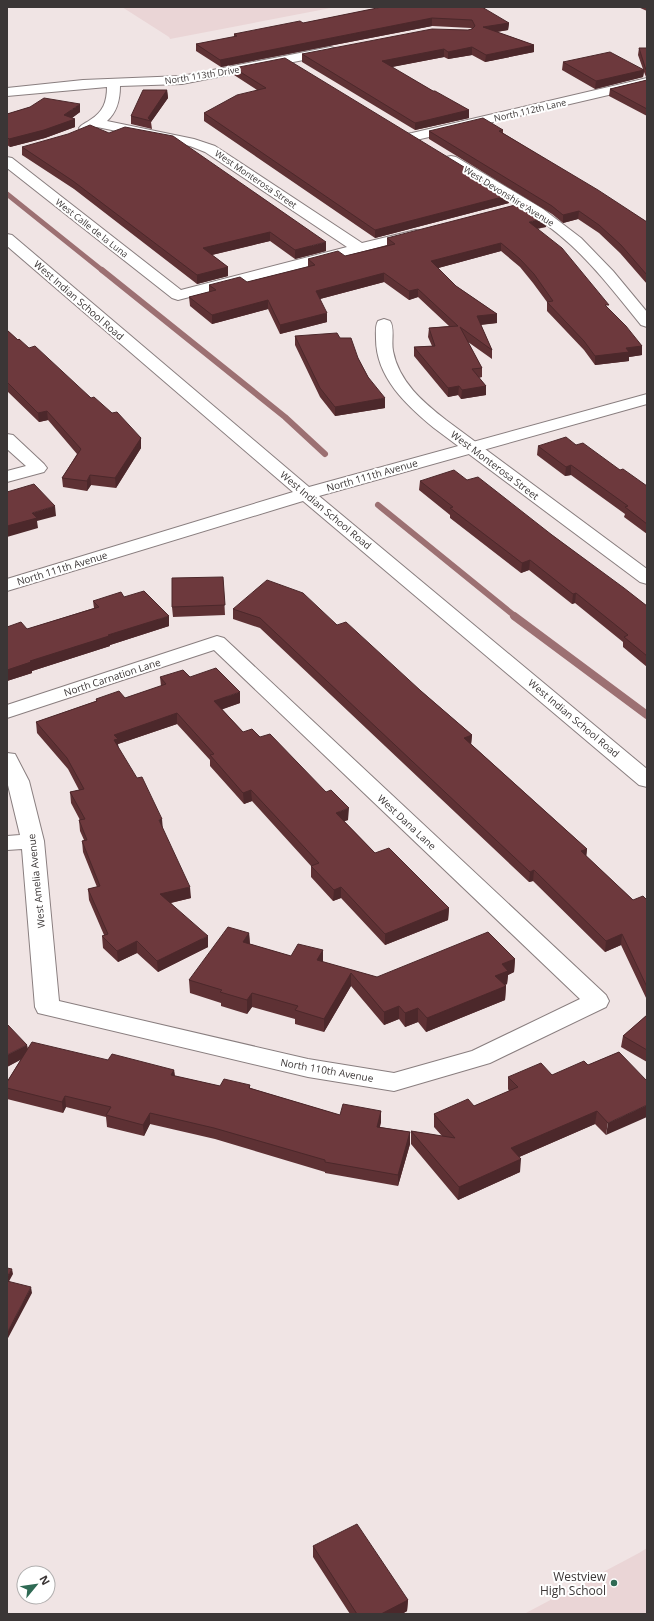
<svg xmlns="http://www.w3.org/2000/svg" width="654" height="1621" font-family="'Open Sans',sans-serif">
  <rect width="100%" height="100%" fill="#f0e4e4"/>
  <path fill="#ead5d6" d="M122,7H336L170,39L169,37Z
    M647,1548V1614H524L639,1553Z"/>
  <g fill="none" stroke-linecap="round" stroke-linejoin="round">
    <path stroke="#9c7072" stroke-width="5" d="M7,194L103,271"/>
    <path stroke="#9c7072" stroke-width="6" d="M102,270L285,417L325,454
      M378,505L516,617"/>
    <path stroke="#9c7072" stroke-width="8" d="M514,616L647,715"/>
    <g stroke="#897e7f" stroke-width="2">
      <path id="street" d="M330,47L334,48L336,51L334,54L182,84L120,86C120,100 117,112 107,121L194,139L215,146L362,243L416,230L421,231L423,234L421,237L178,300L172,298L7,168V157L12,158L181,290L347,247L205,152L190,146L97,127L86,132L81,131L79,128C82,124 86,123 90,120C103,112 107,102 107,87L7,96V88L83,80L182,76Z
        M647,78V86L412,141L407,140L405,137L407,134L412,133Z
        M451,156L456,157L543,209L581,238L613,271L647,312V327L641,325C619,298 597,269 571,245C534,211 489,188 446,163L444,160L446,157Z
        M384,319L390,321C395,328 391,341 393,351C399,382 423,402 446,420L647,569V584L640,582L434,428C406,405 376,377 376,339C376,333 375,326 378,321Z
        M7,434L13,435L44,464L47,468L44,472L7,482V471L26,466L7,449Z
        M217,636L224,638L606,995L609,1001L606,1007L490,1063L394,1091L308,1077L38,1013L35,1007L22,849L7,850V836L20,835L7,781V753L15,754L29,781L44,841L59,1001L308,1059L394,1073L472,1051L580,999L214,650L7,718V705Z"/>
    </g>
    <g stroke="#897e7f" stroke-width="2">
      <path id="secondary" d="M7,234L12,235L309,487L647,394V404L319,496L647,769V787L639,785L303,501L7,591V579L293,492L7,246Z"/>
    </g>
    <use href="#street" fill="#fff" fill-rule="evenodd"/>
    <use href="#secondary" fill="#fff" fill-rule="evenodd"/>
  </g>
  <path fill="#5e3134" d="M638,7H647V11Z
    M373,9L509,23L508,30L497,32L534,45V52L485,62L472,55L448,59L444,57L391,67L433,91L469,110V118L415,130L302,62V54L468,30L472,29L471,28L432,26L221,67L196,51V44L234,37V34L303,23Z
    M639,48H647V77H646L644,72L643,77L595,89L562,70L563,62L643,69L638,55Z
    M234,68L509,203L375,238L204,121V113L257,90L234,75Z
    M647,80V116L609,96L610,89Z
    M167,90L168,98L151,122L152,129L131,124V116Z
    M30,107L80,112L72,118L75,127L45,138L10,147L7,145V114Z
    M503,130V133L647,222V284L620,253L599,233L578,219L563,223L552,214L429,139V131Z
    M22,147L326,251L295,259L270,241L212,255L228,267V276L197,284L74,189L22,155Z
    M546,227L537,229L642,346V355L629,357V361L595,365L584,350L547,311V302L533,283L520,267L501,251L438,268L456,286L497,314V323L481,325L492,350V359L468,342L482,368V377L479,378L486,386V395L461,399L458,395L448,397L414,356V347L432,346L428,337L429,328L449,326L418,297L409,300L384,282L320,299L327,322L280,334L268,309L212,324L190,306L189,297L209,292V285L247,282L308,267V259L345,256L387,245V238Z
    M7,330L18,340L91,398L112,413L141,438V448L116,488L91,485L87,491L63,487L62,478L77,454L48,420L39,422L7,391Z
    M295,336L340,338L358,358L385,408L335,416L320,397L295,345Z
    M576,445L647,486V534L624,517L625,514L571,475L565,476L537,455L538,446Z
    M467,480L552,535L647,606V667L623,647V642L575,603L572,604L529,570L521,573L450,518V515L419,490L420,481Z
    M223,577L225,615L173,617L172,607Z
    M124,597L169,626L110,645V646L32,671V673L7,681V627L27,629L94,608L93,601Z
    M233,609L337,625L421,691L472,735L471,744L587,849L586,856L633,900H647V1000L621,945L605,952L533,881L529,882L260,628L233,619Z
    M160,677H190L240,703L222,709L243,732L260,737L348,820L344,821L375,853L449,908L448,920L385,945L341,898L333,901L311,877V866L252,801L244,804L210,766V760L177,724L118,744V747L163,829L191,898L171,903L208,947L158,972L137,953L118,962L103,948L102,936L104,935L89,900L88,889L97,887L83,852L82,841L84,840L80,831L79,820H80L71,803L70,792L79,790L68,769L37,733L36,722L96,701V699L125,698L161,686Z
    M249,933L250,944L291,956L323,950V962L377,977L515,959L514,972L508,975L507,984L505,985L506,986L505,1000L426,1032L418,1022L405,1027L399,1019L384,1025L351,986L324,1032L295,1024V1019L252,1007L247,1014L221,1006V1003L190,993L189,980Z
    M647,1015V1062L621,1047L623,1036Z
    M27,1045L28,1049L174,1070L175,1076L220,1086L250,1085V1088L340,1115L381,1111V1122L380,1127L410,1132V1144L398,1186L325,1173V1172L215,1139L150,1124L144,1136L107,1127L106,1117L66,1107L63,1113L7,1099V1082L21,1059L7,1067Z
    M619,1052L606,1135L595,1124L519,1157L520,1172L458,1200L411,1144V1131L442,1136L434,1127V1114L474,1106L509,1091L508,1089V1077L552,1075L588,1065Z
    M313,1546L408,1600L407,1611L402,1614H350L313,1557Z"/>
  <path fill="#4c282b" d="M432,18V26L221,67L220,60Z
    M509,23L508,30L483,34V27Z
    M534,45V52L485,62L486,55Z
    M472,47V55L448,59V52Z
    M444,49V57L382,69V61Z
    M644,70L643,77L595,89L596,81Z
    M167,90L168,98L151,122V121L148,118Z
    M80,104V112L65,123L75,119V127L45,138L10,147L9,139L64,115Z
    M469,110V118L415,130V123Z
    M510,195L509,203L375,238V230Z
    M579,211L578,219L563,223V215Z
    M546,218V227L529,230V222Z
    M270,232V241L203,257V248Z
    M326,242V251L295,259V250Z
    M501,243V251L431,270V261Z
    M228,267V276L197,284V275Z
    M384,273V282L316,300V291Z
    M418,289V297L409,300V291Z
    M268,300V309L212,324V315Z
    M327,313V322L280,334V325Z
    M497,314V323L477,325V316Z
    M642,346V355L629,357V361L595,365V356L626,348Z
    M459,386L458,395L448,397V388Z
    M486,386V395L461,399L462,390Z
    M385,398V408L335,416V407Z
    M47,411L48,420L39,422L38,413Z
    M141,438V448L116,488L115,478Z
    M571,465V475L565,476L566,467Z
    M90,475L91,485L87,491V481Z
    M55,506L56,516L37,521L38,528L7,537V526L32,513Z
    M530,560L529,570L521,573L522,563Z
    M576,593L575,603L572,604L573,594Z
    M169,616V626L110,645V646L32,671V673L7,681V670L30,661L108,635Z
    M240,692V703L215,712L214,701Z
    M177,713V724L118,744L119,750L115,751L114,735Z
    M472,735L471,745L464,738Z
    M251,790L252,801L244,804L243,793Z
    M349,808L348,820L336,824V813Z
    M162,819L163,830L159,820Z
    M587,849L586,859L581,851Z
    M534,870L533,881L529,882L530,872Z
    M190,887L191,898L161,905L160,894Z
    M341,887V898L333,901L334,890Z
    M449,908L448,920L385,945V934Z
    M249,933L250,947L243,942Z
    M622,934L621,945L605,952L606,941Z
    M208,936V947L158,972L157,961Z
    M137,941V953L118,962L117,951Z
    M323,950V964L317,960Z
    M515,959L514,972L508,975L507,984L494,990L495,976L502,964Z
    M351,973V986L324,1032V1019Z
    M506,986L505,1000L426,1032L427,1018Z
    M252,993V1007L247,1014V1000Z
    M399,1006V1019L384,1025V1012Z
    M418,1008V1022L405,1027V1013Z
    M27,1045L28,1056L7,1067V1055Z
    M174,1070L175,1081L171,1075Z
    M65,1096L66,1107L63,1113L62,1102Z
    M647,1105V1117L606,1135L608,1123Z
    M381,1111V1122L376,1138L377,1127Z
    M597,1111L595,1124L510,1161L511,1148Z
    M150,1113V1124L144,1136L143,1125Z
    M410,1132V1144L398,1186V1175Z
    M521,1159L520,1172L458,1200L459,1187Z
    M12,1269L13,1274L7,1285V1277Z
    M31,1287L32,1293L7,1340V1333Z
    M408,1600L407,1611L402,1614H381Z"/>
  <path fill="#6d393d" stroke="#4c282b" d="M382,7H482L509,23L483,27L534,45L486,55L472,47L448,52L444,49L382,61L433,91H435L469,110L415,123L302,54L432,29L468,30L472,29L475,26L472,20L432,18L220,60L196,44L237,36L234,34L300,21L303,23Z
    M639,48H647V70H646Z
    M610,52L644,70L596,81L563,62Z
    M285,58L510,195L375,230L204,113L237,95L266,88L234,68Z
    M647,80V109L610,89Z
    M143,90H167L148,118L151,121L131,116Z
    M44,98L80,104L64,115L75,119L44,130L9,139L7,137V114L30,107Z
    M483,118L503,130L499,131L598,190L647,222V275L621,245L599,225L579,211L563,215L552,206L429,131Z
    M90,125L109,133L125,127L173,136L326,242L295,250L270,232L203,248L228,267L197,275L73,181L22,147L68,134Z
    M523,203L546,218L529,222L562,248L609,305H605L626,326L642,346L626,348L629,352L595,356L584,341L547,302L553,301L534,274L520,259L501,243L431,261L456,286L497,314L477,316L492,350L460,327L482,368L472,369L486,386L462,390L459,386L448,388L414,347L435,346L429,328L458,326L418,289L409,291L384,273L316,291L327,313L280,325L268,300L212,315L189,297L216,290L209,285L240,277L247,282L315,265L308,259L338,251L345,256L395,244L387,238Z
    M7,330L18,340L19,339L29,348L35,346L91,398L94,397L112,413L117,412L141,438L115,478L90,475L87,481L62,478L81,449L47,411L38,413L7,382Z
    M337,333L340,338H351L358,358L368,377L385,398L335,407L320,388L295,336Z
    M566,437L576,445L583,443L620,470L623,469L647,486V524L625,507L628,506L571,465L566,467L538,446Z
    M454,470L467,480L478,477L552,535L624,588L647,606V656L624,637L628,635L576,593L573,594L530,560L522,563L450,508L453,507L420,481Z
    M34,484L55,506L32,513L37,518L7,526V492Z
    M223,577L225,605L172,607V578Z
    M267,580L303,593L337,625L346,622L421,691L472,735L464,738L587,849L581,851L633,900L643,896L647,900V987L622,934L606,941L534,870L530,872L260,618L233,609Z
    M144,591L169,616L108,635L109,636L30,661L31,662L7,670V627L21,622L27,629L99,607L93,601L121,592L124,597Z
    M216,668L240,692L214,701L243,732L252,729L260,737L270,734L326,792L331,790L349,808L336,813L375,853L389,848L449,908L385,934L341,887L334,890L311,866L319,863L251,790L243,793L210,755L214,754L177,713L114,735L118,739L114,740L137,778L142,777L162,819L159,820L190,887L160,894L208,936L157,961L137,941L117,951L102,936L108,934L88,889L100,886L82,841L87,840L79,820L85,819L70,792L84,789L67,758L36,722L97,701L96,699L119,691L125,698L166,684L160,677L183,670L190,677Z
    M228,927L249,933L243,942L291,956L298,944L323,950L317,960L377,977L488,932L515,959L502,964L508,971L495,976L506,986L427,1018L418,1008L405,1013L399,1006L384,1012L351,973L324,1019L295,1010L298,1006L252,993L247,1000L220,992L222,990L189,980Z
    M647,1015V1050L623,1036Z
    M7,1024L27,1045L7,1055Z
    M32,1042L108,1060L112,1054L174,1070L171,1075L220,1086L224,1079L250,1085L249,1088L340,1115L343,1104L381,1111L377,1127L410,1132L398,1175L325,1162V1160L214,1128L150,1113L143,1125L106,1115L111,1107L65,1096L62,1102L7,1088V1082Z
    M619,1052L647,1081V1105L608,1123L597,1111L511,1148L521,1159L459,1187L411,1131L455,1138L434,1114L468,1099L474,1106L518,1087L508,1077L541,1063L552,1075L584,1061L588,1065Z
    M7,1268L12,1269L7,1277Z
    M7,1281L31,1287L7,1333Z
    M357,1524L408,1600L381,1614H357L313,1546Z"/>
  <circle fill="#2f6a54" stroke="#fff" stroke-width="1.5" cx="614" cy="1583" r="4"/>
  <g text-anchor="middle" dominant-baseline="central" stroke-width="4" stroke-linejoin="round" paint-order="stroke">
    <g font-size="9" fill="#3b3636" stroke="#fff">
      <text transform="translate(202 75) rotate(-9)">North 113th Drive</text>
      <text transform="translate(530 110) rotate(-13)">North 112th Lane</text>
      <text transform="translate(256 179) rotate(34)">West Monterosa Street</text>
      <text transform="translate(509 196) rotate(32)">West Devonshire Avenue</text>
      <text transform="translate(92 228) rotate(38)">West Calle de la Luna</text>
    </g>
    <g font-size="10" fill="#3b3636" stroke="#fff">
      <text transform="translate(79 300) rotate(41)">West Indian School Road</text>
      <text transform="translate(495 465) rotate(37)">West Monterosa Street</text>
      <text transform="translate(372 475) rotate(-16)">North 111th Avenue</text>
      <text transform="translate(326 510) rotate(40)">West Indian School Road</text>
      <text transform="translate(62 568) rotate(-17)">North 111th Avenue</text>
      <text transform="translate(112 677) rotate(-18)">North Carnation Lane</text>
      <text transform="translate(574 718) rotate(40)">West Indian School Road</text>
      <text transform="translate(407 822) rotate(43)">West Dana Lane</text>
      <text transform="translate(36 881) rotate(-96)">West Amelia Avenue</text>
      <text transform="translate(327 1070) rotate(10)">North 110th Avenue</text>
    </g>
    <g font-size="12" fill="#3b3636" stroke="#fff" text-anchor="end">
      <text x="606" y="1576">Westview<tspan x="606" dy="14">High School</tspan></text>
    </g>
  </g>
  <rect width="654" height="1621" fill="none" stroke="#3b3636" stroke-width="16"/>
  <g transform="translate(36 1585) rotate(61)"><circle r="19" fill="#ffffff" stroke="#b1afaf"/>
  <path d="M0-3L7 15L0 10L-7 15Z" fill="#2f6a54"/>
  <text y="-6" font-size="11" font-weight="bold" text-anchor="middle" fill="#3b3636">N</text>
  </g>
</svg>
